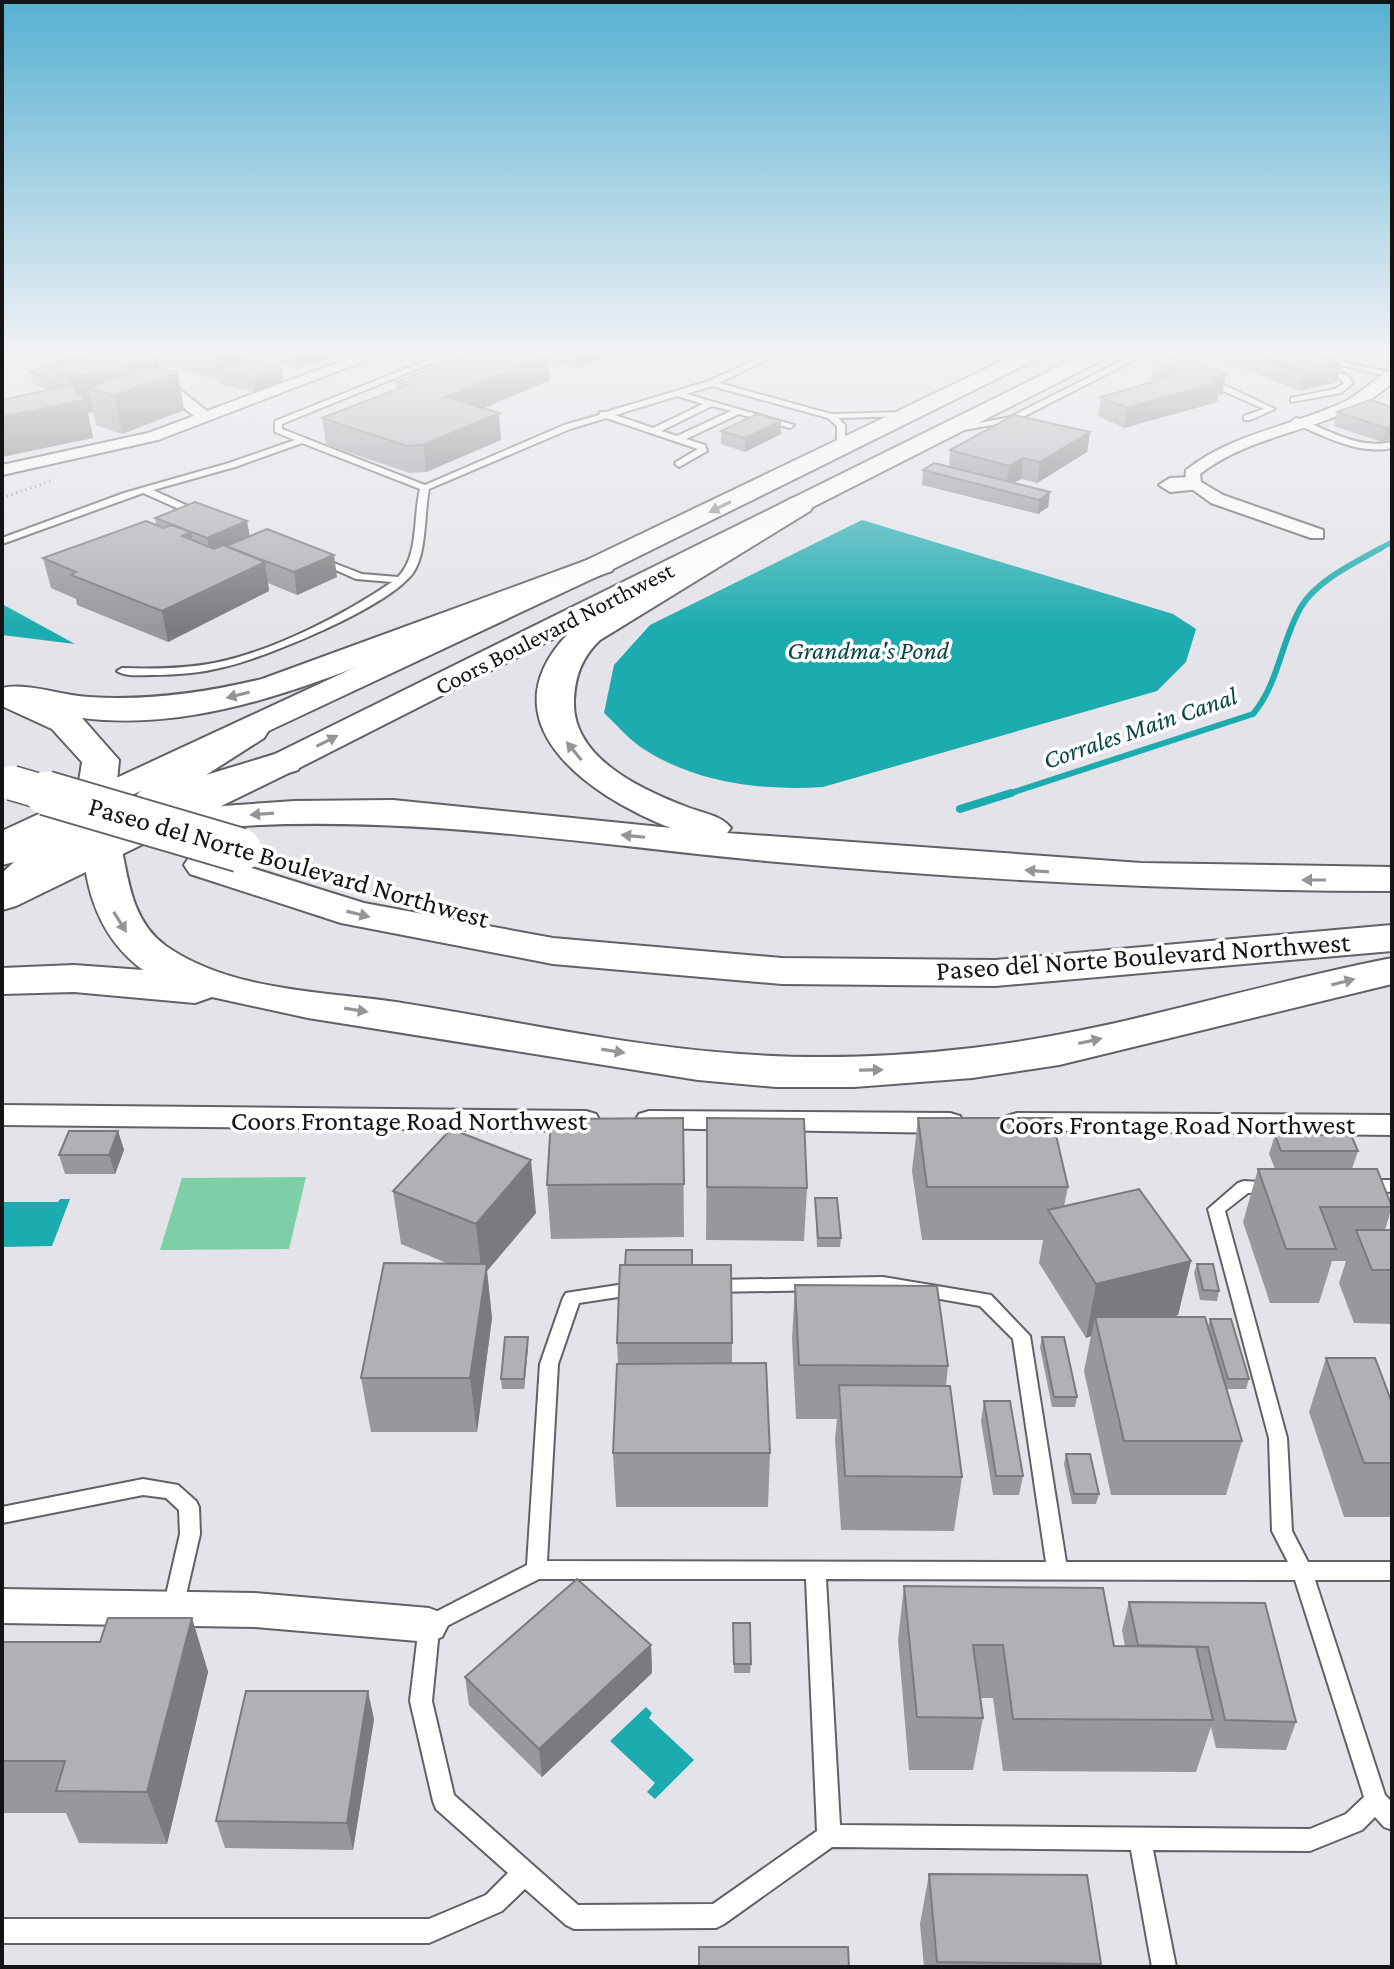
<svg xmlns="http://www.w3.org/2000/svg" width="1394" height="1969" font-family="'Crimson Pro',serif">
  <rect width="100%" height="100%" fill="#e3e3e9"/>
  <path fill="#7dcfa7" d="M306,1177L289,1249L160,1250L182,1178Z"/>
  <path fill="#1cabae" d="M862,520L1173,614L1196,629L1186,662L1157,691L823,787C763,791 697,783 645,750C630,741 617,725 604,713L614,665L650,625Z
    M2,604L75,644L2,635Z
    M60,1199H70L52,1246L2,1247V1202H58Z
    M646,1707L652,1713L649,1718L694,1760L655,1799L647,1792L655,1783L610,1741Z"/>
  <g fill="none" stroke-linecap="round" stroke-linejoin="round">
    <path stroke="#1cabae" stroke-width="5" d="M1377,550L1392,542"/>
    <path stroke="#1cabae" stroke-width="6" d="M1005,795L1253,714C1279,683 1281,641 1301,607C1317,580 1355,563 1381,548"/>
    <path stroke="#1cabae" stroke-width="8" d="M960,809L1011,793"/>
    <g stroke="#616166" stroke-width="4">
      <path id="service" d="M442,354H454L282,424V429L425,485L564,425L599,415L600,412H606L709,381L767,354H778L719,383L831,414L907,412L911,414L907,416L838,418L845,425V449L841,452L837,449V426L828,418L712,386L686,394L794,425L790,428L739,414L686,439L705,445L707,451L679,467L675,464L676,462L698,449L606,418L570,429L429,489C424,513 427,553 413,573C388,607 268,657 224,667C201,673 176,675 152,675C141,675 126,677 117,671L122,668C153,669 183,669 214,663C271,652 344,615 392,582L356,579L313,560L321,558L362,574L398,577C419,556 413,517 420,489L302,443L235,467L153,490L201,512V516H195L143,493L2,544V538L124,493L229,463L295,440L275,432V421ZM677,396L703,404L653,428L615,415ZM712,406L731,411L677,436L661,431Z
        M1135,354H1146L1015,421L952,432L948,429L1010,417Z
        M1295,354H1311L1392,373V377Z
        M1321,370L1347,375L1353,383L1341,393L1291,402V398L1335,389L1344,383L1341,379L1318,374L1317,372Z
        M1205,379H1211L1275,409L1250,420H1244V416L1264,409L1205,383Z
        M1296,418C1328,429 1357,450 1392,442V448C1357,455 1325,436 1293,423L1292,421Z
        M1364,1180H1392V1192L1358,1190L1356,1186L1358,1182Z
        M1244,1181L1278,1183L1280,1187L1278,1191L1248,1193L1225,1211L1287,1438L1292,1531L1308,1562H1392V1580H1315L1385,1795L1392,1802V1830L1384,1827L1375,1817L1362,1830L1310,1851L1153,1850L1176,1967H1152L1131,1850L832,1847L724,1924L716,1928L574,1929L566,1925L525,1889L502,1911L429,1943H2V1919H429L486,1895L508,1873L436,1809L433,1801L410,1701L419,1625L422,1619L527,1565L540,1364L563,1298L566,1293L572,1292L638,1282L644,1283L647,1288L644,1293L638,1294L579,1303L558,1364L547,1561L1046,1562L1013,1339L980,1306L883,1289L714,1292L708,1291L705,1286L708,1281L714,1280L883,1277L991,1295L1030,1336L1066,1562H1288L1272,1531L1269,1438L1208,1209L1238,1183ZM539,1579H806L817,1831L713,1904L578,1905L454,1795L432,1701L439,1630ZM826,1579L1295,1580L1364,1797L1346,1814L1310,1829L840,1825Z
        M143,1479L178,1485L196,1501L199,1507L200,1534L183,1608L180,1614L173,1617L166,1614L163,1608L180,1534L179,1510L166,1498L143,1495L2,1523V1507Z"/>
    </g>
    <g stroke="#616166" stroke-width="4">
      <path id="minor" d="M94,354C142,354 171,383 207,411L361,354H382L158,440L2,475V465L148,433L194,416L139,372Z
        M1392,371V383C1338,432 1257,429 1200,474L1201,482L1223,495L1323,530V538H1311L1211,503L1185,484L1186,470C1235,432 1291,427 1346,401C1362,393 1376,376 1392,371Z
        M2,1105L586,1111L596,1114L600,1121L596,1128L586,1131L2,1125Z
        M649,1111L950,1113L960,1116L964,1123L960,1130L950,1133L639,1128L635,1121L639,1114Z
        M1017,1113L1392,1115V1135L1007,1130L1003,1123L1007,1116Z
        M2,1589L255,1593L429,1608L442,1613L448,1625L442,1637L429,1642L255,1627L2,1623Z"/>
    </g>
    <g stroke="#616166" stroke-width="4">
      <path id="tertiary" d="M1193,477L1204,484L1201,489L1170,492L1159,485L1170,478Z"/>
    </g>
    <g stroke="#616166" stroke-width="4">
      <path id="primary" d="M1017,354H1047L611,570L2,856V831L591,558Z
        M1084,354H1114L297,769L16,906L2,910V883L273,755Z"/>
    </g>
    <g stroke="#616166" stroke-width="4">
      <path id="motorway" d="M800,496L810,499L814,505L810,511L600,640C582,657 575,676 574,700C571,758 642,790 687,807C702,813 721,815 731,828L727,833L1141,863L1392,867V891C1183,891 974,880 766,861C556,841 346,804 135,837L122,850C129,886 134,923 166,946C230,991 321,991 396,1002C510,1020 625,1046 740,1054C817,1060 895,1057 972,1048C1115,1032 1251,985 1392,958V984L1059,1065L972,1078L854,1087H776L698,1080L308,1018L212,997L195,1003L74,992L2,994V968L74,965L143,970C102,940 86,896 83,846L17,903L2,906V873L14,862L2,865V841C63,826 73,827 82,762L52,729L2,706V688C28,682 62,696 89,697C148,701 204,693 262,679L601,555L612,557L616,564L612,571C543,596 475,622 406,648C303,688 196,732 82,718L119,760L115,802L104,819L111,818L167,767L238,722L251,719L264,722L269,730L264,738L206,775L285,751L298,754L303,762L298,770L190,804L169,805L164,810L294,801L393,800L671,828C586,795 477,718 576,626L790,499Z
        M204,853L364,903L553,938L782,958L995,960L1392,925V951L995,986L782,984L553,964L341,923L190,874L184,865L190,856Z"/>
    </g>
    <path stroke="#7b7b7f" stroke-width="3" stroke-dasharray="1 4" stroke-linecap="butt" d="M2,498L50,481"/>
    <use href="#service" fill="#fff" fill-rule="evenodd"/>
    <use href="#minor" fill="#fff" fill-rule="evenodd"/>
    <use href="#tertiary" fill="#fff" fill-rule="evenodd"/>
    <use href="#primary" fill="#fff" fill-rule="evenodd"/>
    <use href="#motorway" fill="#fff" fill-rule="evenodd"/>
    <g stroke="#616166" stroke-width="37" stroke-linecap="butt">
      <path id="motorway-bridge-far1" d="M12,783L53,795"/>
    </g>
    <g stroke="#616166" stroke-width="47" stroke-linecap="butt">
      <path id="motorway-bridge" d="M46,793L240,850"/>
    </g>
    <use href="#motorway-bridge-far1" stroke="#fff" stroke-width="34"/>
    <use href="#motorway-bridge" stroke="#fff" stroke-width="43"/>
  </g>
  <path fill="#97979c" d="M79,354H246L247,360L284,382L255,392L218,384L217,380L164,365L163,358L157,360L160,368L184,410L122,434L96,425L93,412L88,413L93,438L49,390L33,384L30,371Z
    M259,354H332V358L296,369L278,362L277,360Z
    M467,354H613L578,368L548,360L549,381L483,408L501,440L426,472L410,473L326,445L322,418L397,390L396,382Z
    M1220,354H1308L1337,382L1300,391L1219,359Z
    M1154,362L1226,374L1222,394L1218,395L1217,402L1124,428L1098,416L1101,397L1153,382L1151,381Z
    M1392,407V438L1382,442L1334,426L1337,412Z
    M721,431L781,434L745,452L721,444Z
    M1090,432L1087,452L1037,483L1021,479L1013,483L1050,492L1048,507L1038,514L922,485L923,470L949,467L950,450Z
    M155,518L250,536L337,577L297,595L268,583L269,591L168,642L77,605L76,599L51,588L43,558L156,525Z
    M683,1118L684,1237L551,1239L547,1185Z
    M707,1118L807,1188L804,1241L706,1240Z
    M918,1118L1068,1187L1064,1206L1191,1261L1178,1315L1172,1317L1208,1327L1210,1319L1249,1379L1246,1389H1226L1242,1441L1226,1495H1111L1084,1371L1091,1336L1086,1338L1039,1263L1043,1240H922L912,1171Z
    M118,1131L124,1150L115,1174H65L59,1155Z
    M1275,1135L1358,1151L1352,1169L1392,1206L1385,1230H1392V1324L1354,1323L1339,1283L1346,1261H1332L1319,1303H1270L1243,1222L1258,1169H1275L1269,1154Z
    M393,1191L536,1213L487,1271L492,1318L477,1432H371L361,1378L449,1264L401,1244Z
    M815,1198L841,1238L840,1247H817Z
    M1197,1264L1219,1291L1217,1301L1200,1300L1194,1273Z
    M692,1265L732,1343V1363L770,1453L768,1507H616L613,1453L618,1364L617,1343Z
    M795,1285L948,1366L946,1386L962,1477L954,1531L841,1530L835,1439L837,1419H796L792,1339Z
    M1042,1337L1077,1397L1075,1407H1052L1040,1347Z
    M528,1347L524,1389H502L501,1379Z
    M1326,1358L1392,1401V1517H1344L1309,1412Z
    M984,1401L1023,1476L1019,1495H993L981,1421Z
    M1066,1454L1099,1494L1096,1504H1072L1064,1464Z
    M904,1586L1114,1646H1125L1122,1630L1129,1602L1265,1603L1296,1722L1286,1750L1216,1748L1211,1727L1196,1772L1003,1771L993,1698H980L983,1718L973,1770H909L898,1640Z
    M192,1618L208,1672L167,1844L79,1843L66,1813H2V1642H100Z
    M733,1623L751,1664L750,1673H734Z
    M651,1645L652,1673L542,1777L469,1705L465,1677Z
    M374,1719L353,1850L225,1848L216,1821Z
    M929,1874L1101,1964L1100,1967H924L920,1924Z"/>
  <path fill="#7b7b7f" d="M2,354H23L2,361Z
    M156,354H162L163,358L157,360Z
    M216,354H246L249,371L219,372Z
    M300,354H332V358L296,369L294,356Z
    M578,354H613L578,368Z
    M548,356L549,381L448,423L446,397Z
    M158,361L162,379L178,373L184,410L122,434L115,396L88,388L93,412L88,413L93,438L2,457V417L72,403L66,378Z
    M1341,363L1337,382L1300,391L1304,371Z
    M282,369L284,382L255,392L253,379Z
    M1226,374L1222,394L1218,395L1217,402L1124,428L1127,408L1210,378Z
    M499,413L501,440L426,472L423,445Z
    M781,421V434L745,452V438Z
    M1392,426V438L1382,442L1386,428Z
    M1090,432L1087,452L1037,483L1040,462Z
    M1023,458L1021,479L1006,487L1009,466Z
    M1050,492L1048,507L1038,514L1039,500Z
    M247,521L251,543L211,560L207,538Z
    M191,532L196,561L182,536Z
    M334,555L337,577L297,595L294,572Z
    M265,562L269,591L168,642L162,611Z
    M118,1131L124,1150L115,1174L109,1155Z
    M531,1160L536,1213L487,1271L492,1318L477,1432L470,1378L482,1277L476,1224Z
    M1191,1261L1178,1315L1099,1334L1095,1317L1091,1336L1086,1338L1096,1284Z
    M528,1337V1347L524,1389V1379Z
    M192,1618L208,1672L167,1844L147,1792Z
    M651,1645L652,1673L542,1777L539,1749Z
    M368,1691L374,1719L353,1850L347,1823Z"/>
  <path fill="#b0b0b5" stroke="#7b7b7f" stroke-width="2" d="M79,354H102L55,363L59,380H56L30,371Z
    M102,354H151L158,361L66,378L55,363Z
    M467,354H543L548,356L446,397L499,413L423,445L407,446L322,418L408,385L396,382Z
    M1259,354H1308L1341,363L1304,371Z
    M1179,356L1226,374L1210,378L1221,382L1127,408L1101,397L1167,378L1160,376L1177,371L1154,362Z
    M250,359L282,369L253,379L216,371Z
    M151,366L178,373L115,396L88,388Z
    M70,385L85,400L2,417V400Z
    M1370,400L1392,407V426L1386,428L1337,412Z
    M757,414L781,421L745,438L721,431Z
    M1014,415L1090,432L1040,462L1023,458L1009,466L950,450Z
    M934,463L1050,492L1039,500L923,470Z
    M195,502L247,521L207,538L155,518Z
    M146,521L163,528L171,525L191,532L182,536L214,549L223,545L265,562L162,611L71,575L76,572L43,558Z
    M267,529L334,555L294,572L226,546Z
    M683,1118L684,1184L547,1185L551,1119Z
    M707,1118L804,1119L807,1188L707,1187Z
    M918,1118H1052L1068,1187H927Z
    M451,1129L531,1160L476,1224L393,1191Z
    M69,1131H118L109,1155H59Z
    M1275,1135H1351L1358,1151H1281Z
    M1258,1169H1377L1392,1207H1320L1336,1249H1286Z
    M1139,1189L1191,1261L1096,1284L1048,1210Z
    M815,1198H837L841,1238H818Z
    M1356,1230H1392V1270H1372Z
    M626,1250H692V1265H625Z
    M384,1263L487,1264L470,1378H361Z
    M1197,1264H1213L1219,1291L1203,1290Z
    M620,1265H731L732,1343H617Z
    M795,1285L937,1286L948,1366L799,1365Z
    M1095,1317H1205L1242,1441H1124Z
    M1210,1319H1231L1249,1379H1228Z
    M505,1337H528L524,1379H501Z
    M1042,1337H1064L1077,1397H1054Z
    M1326,1358H1375L1392,1403V1463H1364Z
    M766,1363L770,1453H613L617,1364Z
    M839,1385L950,1386L962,1477L845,1476Z
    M984,1401H1010L1023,1476H996Z
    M1066,1454H1090L1099,1494H1074Z
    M577,1579L651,1645L539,1749L465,1677Z
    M904,1586L1103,1588L1114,1646L1196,1647L1213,1720L1013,1719L1003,1645H973L983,1718L917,1717Z
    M1129,1602L1265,1603L1296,1722L1225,1720L1208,1647L1138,1645Z
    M108,1618H192L147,1792L56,1791L65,1761H2V1642H100Z
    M733,1623H750L751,1664H734Z
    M246,1691H368L347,1823L216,1821Z
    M929,1874L1087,1875L1101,1964L937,1962Z
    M699,1947H848L849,1967H699Z"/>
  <defs><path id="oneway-solid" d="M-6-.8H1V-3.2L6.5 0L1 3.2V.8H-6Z" transform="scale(2)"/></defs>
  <g fill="#959596">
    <use href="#oneway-solid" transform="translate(720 507) rotate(154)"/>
    <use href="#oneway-solid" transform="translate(238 695) rotate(166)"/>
    <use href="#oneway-solid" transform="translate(327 741) rotate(-27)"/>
    <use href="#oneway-solid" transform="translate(574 751) rotate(-129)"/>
    <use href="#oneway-solid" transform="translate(262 814) rotate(176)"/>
    <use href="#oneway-solid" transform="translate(633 836) rotate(-174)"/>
    <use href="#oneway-solid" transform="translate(1037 871) rotate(-176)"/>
    <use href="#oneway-solid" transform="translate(1314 880) rotate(180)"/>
    <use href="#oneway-solid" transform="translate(358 914) rotate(14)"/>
    <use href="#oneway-solid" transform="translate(120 922) rotate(58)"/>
    <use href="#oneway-solid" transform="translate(1343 982) rotate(-14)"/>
    <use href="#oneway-solid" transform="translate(356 1010) rotate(9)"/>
    <use href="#oneway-solid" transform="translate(1090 1041) rotate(-12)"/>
    <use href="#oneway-solid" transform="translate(613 1051) rotate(9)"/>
    <use href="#oneway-solid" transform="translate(871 1070) rotate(-1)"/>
  </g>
  <linearGradient id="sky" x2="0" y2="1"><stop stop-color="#56b0d1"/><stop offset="0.56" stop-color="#f2f2f5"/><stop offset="1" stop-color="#f2f2f5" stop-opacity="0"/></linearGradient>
  <rect width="1394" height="630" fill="url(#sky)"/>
  <g text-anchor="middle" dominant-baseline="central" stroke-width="7" stroke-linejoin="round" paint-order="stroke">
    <g font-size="24" fill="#141416" stroke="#fff">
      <text transform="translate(554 628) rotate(-27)">Coors Boulevard Northwest</text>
    </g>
    <g font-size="26" font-style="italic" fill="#0a4546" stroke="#fff">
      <text x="868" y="650">Grandma's Pond</text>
      <text transform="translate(1140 728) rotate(-19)">Corrales Main Canal</text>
    </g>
    <g font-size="28" fill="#141416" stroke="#fff">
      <text transform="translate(289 862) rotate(16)">Paseo del Norte Boulevard Northwest</text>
      <text transform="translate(1143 956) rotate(-4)">Paseo del Norte Boulevard Northwest</text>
      <text x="409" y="1120">Coors Frontage Road Northwest</text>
      <text x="1177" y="1124">Coors Frontage Road Northwest</text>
    </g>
  </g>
  <rect width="1394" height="1969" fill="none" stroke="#141416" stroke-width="8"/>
</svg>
